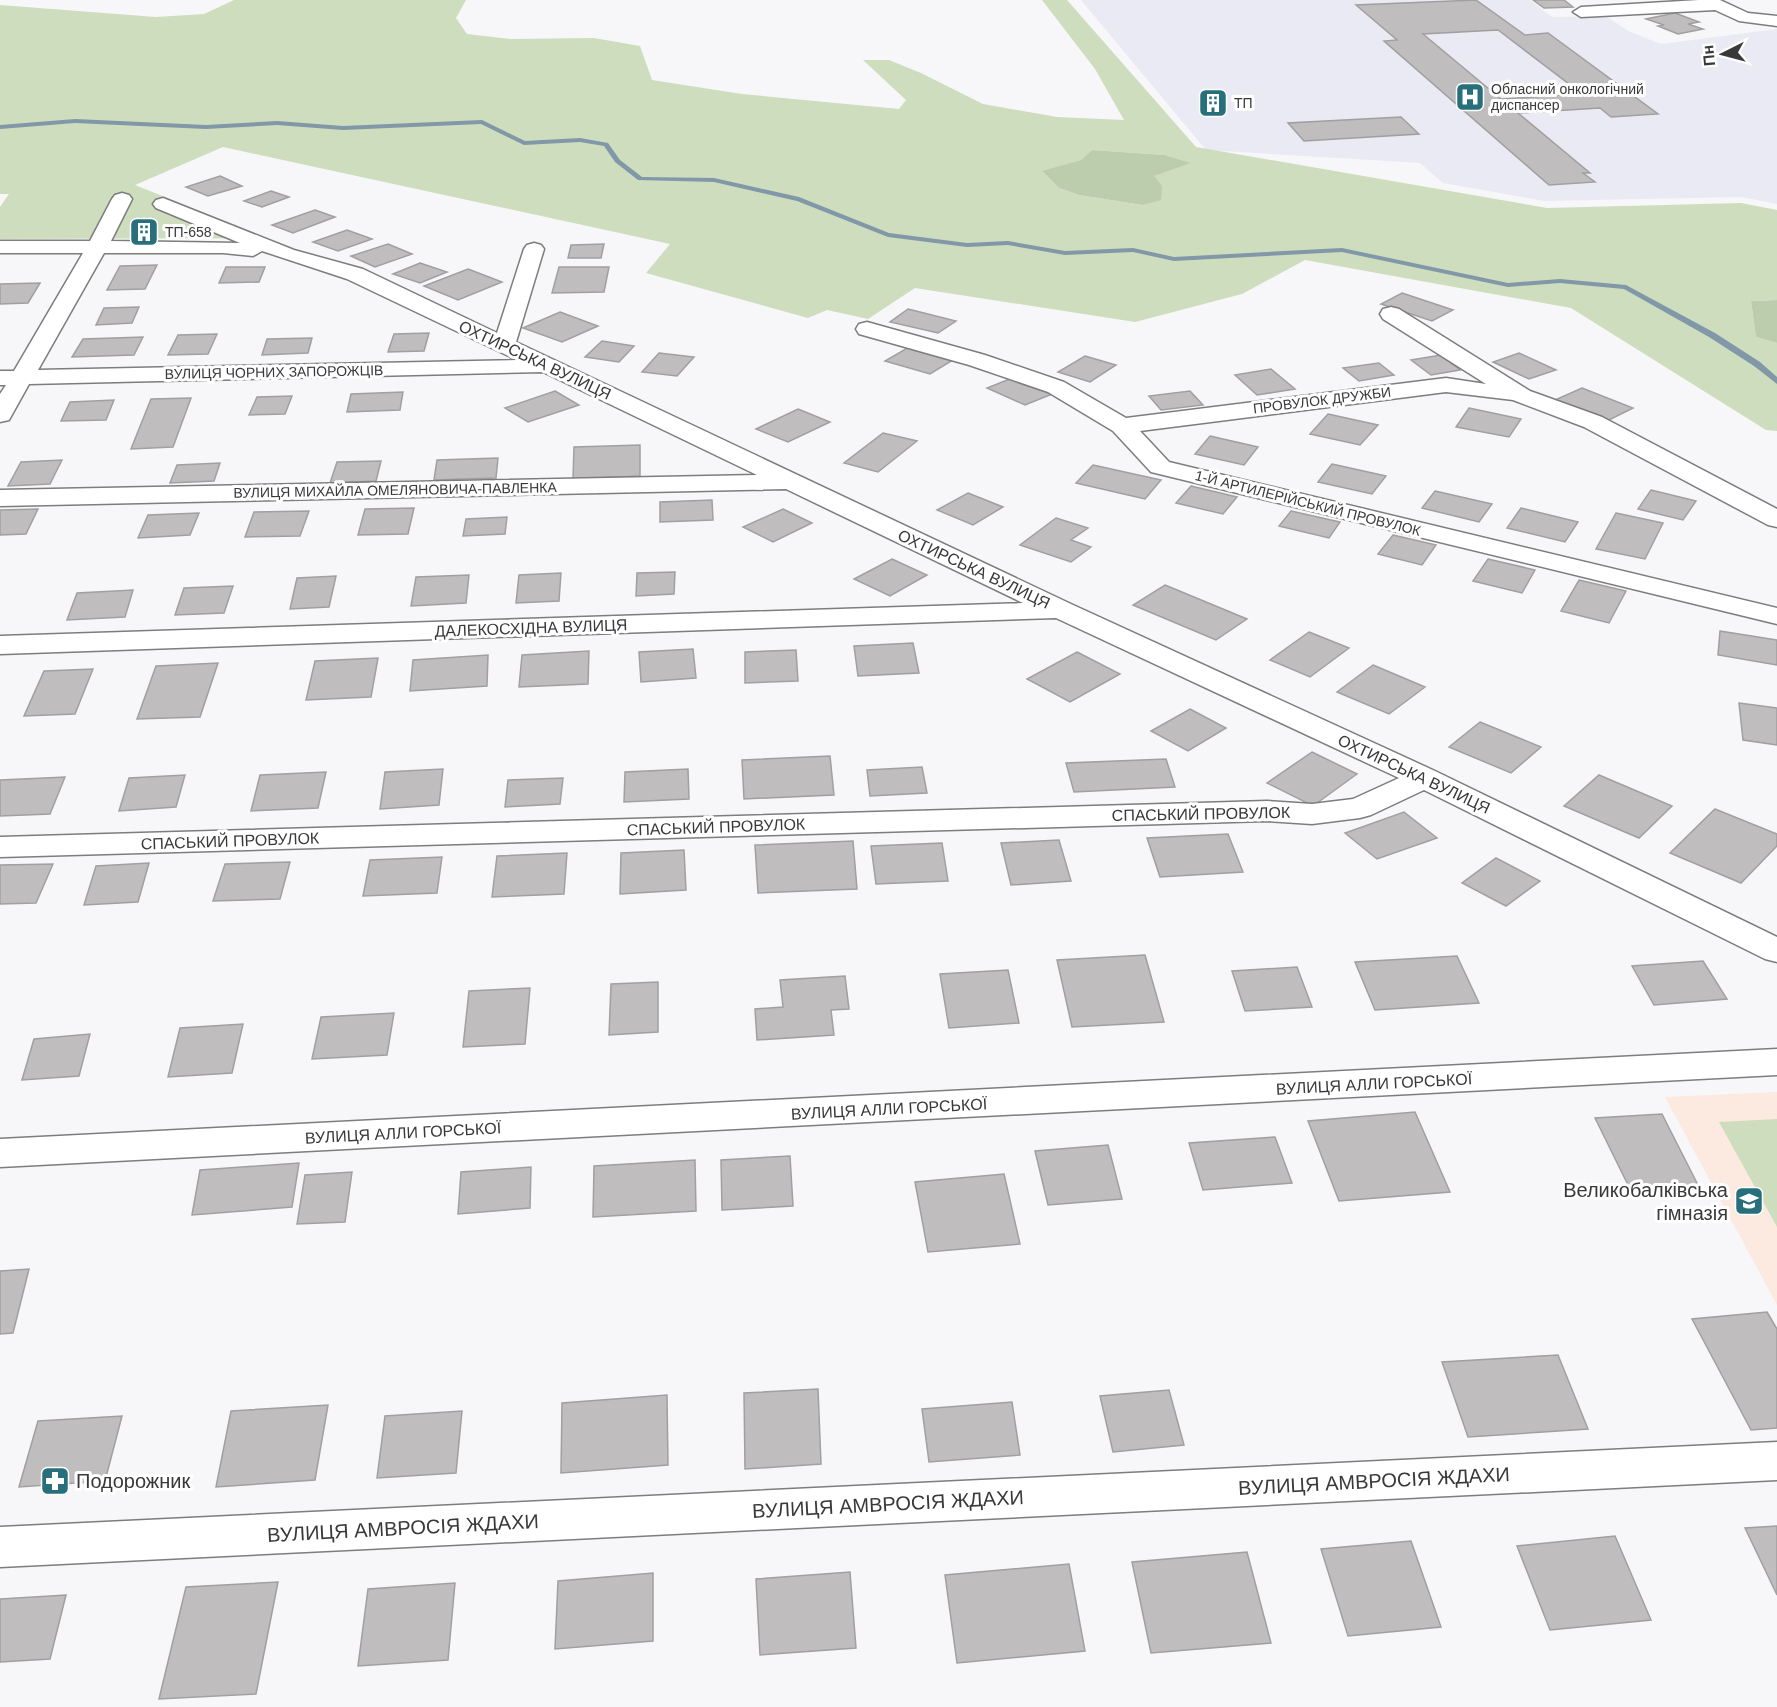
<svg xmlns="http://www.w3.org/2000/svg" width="1777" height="1707" font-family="Helvetica,sans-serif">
  <rect width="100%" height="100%" fill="#f7f7fa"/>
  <path fill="#eaeaf4" d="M1081,0H1530L1552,17L1606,16L1628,31L1661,44L1777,29V204L1741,197L1544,201L1443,183L1420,163L1206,150Z"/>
  <path fill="#fce9e0" d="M1777,1092V1305L1665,1097Z"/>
  <path fill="#cdddbd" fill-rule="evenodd" d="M234,0H466L456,18L467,34L510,39L594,38L640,46L652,80L742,94L899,109L906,100L863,60H889L921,73L983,104L1057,117L1124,120L1095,69L1042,0H1067L1196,147L1547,208L1741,203L1777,210V300L1751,301L1756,337L1777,343V431L1766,430L1571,308L1305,260L1242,294L1135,322L915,288L868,319L827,310L808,318L646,273L670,244L223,147L135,185L267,238L0,239V207L9,194H0V5L156,17L204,14ZM1092,150L1165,155L1190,163L1153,176L1142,205L1079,195L1059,188L1043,172L1081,160Z
    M1777,1119V1227L1719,1122Z"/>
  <path fill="#bccdad" d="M1092,150L1165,155L1191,163L1154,176L1162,186L1161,200L1142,205L1079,195L1059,188L1042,171L1081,160Z
    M1777,300V343L1756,337L1751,301Z"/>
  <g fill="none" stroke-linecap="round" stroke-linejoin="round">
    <path fill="#8098a7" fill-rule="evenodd" d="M75,119L206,125L277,121L343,126L482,120L525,141L580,138L608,143L620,160L642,177L714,178L799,197L889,233L967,243L1008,241L1065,251L1133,248L1174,257L1342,248L1508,283L1560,279L1626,285L1715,333L1760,362L1777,377V384L1754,366L1709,337L1624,289L1560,283L1508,287L1342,252L1174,261L1133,252L1065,255L1008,245L967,247L888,237L797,201L714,182L638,180L615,162L604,146L580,142L524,145L481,124L343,130L277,125L206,129L75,123L0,129V125Z"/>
  </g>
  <path fill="#bfbdbd" stroke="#a19fa0" stroke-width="1.5" fill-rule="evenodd" d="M1476,0L1525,35L1548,33L1658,114L1611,117L1600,108L1518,113L1590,173H1583L1595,182L1549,185L1384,41L1397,40L1356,5ZM1498,30L1502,33L1582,94L1501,99L1423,34Z
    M1533,0H1564L1573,7L1544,8Z
    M1675,13L1699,22L1688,24L1703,29L1678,34L1658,26L1664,25L1646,19Z
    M1219,98L1225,106L1208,107L1202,99Z
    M1401,117L1419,134L1304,141L1288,123Z
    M220,176L242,186L208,196L186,187Z
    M271,191L289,197L262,207L244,201Z
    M315,210L335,217L293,233L272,225Z
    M347,230L372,239L338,251L313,242Z
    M388,244L412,254L375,267L351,256Z
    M604,244L601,258H568L571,245Z
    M420,263L447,272L420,283L393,274Z
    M157,265L145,289L107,290L120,266Z
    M226,267H265L259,282L219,283Z
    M559,267H609L604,292L552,293Z
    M468,269L502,282L458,300L424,286Z
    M40,283L28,303L0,304V284Z
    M1402,293L1453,310L1432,321L1381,304Z
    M139,307L132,323L96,325L104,308Z
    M908,309L956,321L938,333L890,322Z
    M560,312L598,326L562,342L523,328Z
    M429,333L424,351L388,352L394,334Z
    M217,334L208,354L168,355L178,335Z
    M143,337L134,355L72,357L83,339Z
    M312,338L308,353L262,355L267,339Z
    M602,341L634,346L619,362L585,357Z
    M909,347L953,360L930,374L885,361Z
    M659,353L694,357L677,376L642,372Z
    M1519,353L1556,370L1529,379L1493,362Z
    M1441,355L1460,370L1431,375L1411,360Z
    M1085,356L1116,365L1090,382L1058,372Z
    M1379,363L1394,375L1359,381L1343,368Z
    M1271,369L1295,389L1257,395L1235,375Z
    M1017,376L1055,393L1025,405L987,388Z
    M1582,388L1633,408L1607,421L1555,400Z
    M555,391L579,405L528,422L505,408Z
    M1190,391L1203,405L1161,410L1149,396Z
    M403,392L400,410L347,412L351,394Z
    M292,396L285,414L249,415L257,397Z
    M191,398L173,447L131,449L151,399Z
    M114,400L106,420L61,421L70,402Z
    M1469,408L1521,419L1509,437L1456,427Z
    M798,409L830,422L788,442L756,429Z
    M1328,414L1378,425L1360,445L1310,434Z
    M883,433L917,441L878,472L844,463Z
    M1210,436L1258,447L1244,465L1195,454Z
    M640,445V476L573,479L574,447Z
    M498,458L496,478L434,480L437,460Z
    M62,460L50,484L8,486L21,462Z
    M381,461L376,481L330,483L337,462Z
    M220,463L214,481L170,483L177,465Z
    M1332,464L1386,476L1372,494L1318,482Z
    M1093,465L1161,480L1145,499L1076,483Z
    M1191,486L1237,497L1223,514L1176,503Z
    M1651,490L1696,501L1683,520L1638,509Z
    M1435,491L1492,504L1479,522L1422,508Z
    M968,493L1003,507L973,525L937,510Z
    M712,500L713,520L660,522V502Z
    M414,508L408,534L358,535L365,509Z
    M1521,508L1578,522L1565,542L1507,528Z
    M38,509L26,534L0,535V510Z
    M783,509L812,523L773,542L743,527Z
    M309,511L300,536L245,537L254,512Z
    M1291,511L1340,522L1329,538L1279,526Z
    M199,513L190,535L138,538L148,515Z
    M1616,513L1663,523L1645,559L1596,549Z
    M507,517L505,534L463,536L466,519Z
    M1056,518L1088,528L1071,540L1091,547L1071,562L1020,545Z
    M1393,535L1436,545L1422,565L1378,554Z
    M892,559L927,575L890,596L854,579Z
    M1488,559L1535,570L1522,593L1473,581Z
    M675,572L674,594L636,596L637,573Z
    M561,573L559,601L516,603L519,575Z
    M469,575L466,603L411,606L416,577Z
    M336,576L329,607L290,609L297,578Z
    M1579,580L1626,591L1609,623L1561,611Z
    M1165,585L1247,619L1216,640L1133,605Z
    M233,586L224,613L175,615L184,588Z
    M133,590L125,617L67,620L77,593Z
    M1720,631L1777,640V665L1718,655Z
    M1309,632L1349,648L1310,677L1270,660Z
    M913,643L919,673L858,676L854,646Z
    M693,649L696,678L641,682L639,652Z
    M796,650L798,681L745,683V652Z
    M589,651L588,684L519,687L522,655Z
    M1077,652L1120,674L1070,702L1027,679Z
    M488,655L487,686L410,691L413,660Z
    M378,658L371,697L306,700L315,661Z
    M218,663L200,717L137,719L156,666Z
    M1373,665L1425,687L1389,714L1337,692Z
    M93,669L75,714L24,716L44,671Z
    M1739,703L1777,708V745L1743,740Z
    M1190,709L1226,728L1188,751L1151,731Z
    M1480,722L1541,747L1511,773L1449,747Z
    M1312,752L1357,774L1313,806L1267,783Z
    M830,756L834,795L744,799L742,760Z
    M1166,759L1175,787L1074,792L1066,763Z
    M922,767L927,793L870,796L867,770Z
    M443,769L439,805L380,809L385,772Z
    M688,769L689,799L624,802L625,772Z
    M326,772L318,808L251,811L260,775Z
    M185,775L176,807L119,811L129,778Z
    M1599,775L1672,806L1639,838L1564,806Z
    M65,777L50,814L0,816V780Z
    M563,778L560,804L505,807L508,780Z
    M1715,809L1777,834V846L1741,883L1670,853Z
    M1404,812L1437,838L1377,859L1345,833Z
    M1228,834L1243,872L1160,877L1147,838Z
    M1059,840L1071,881L1011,885L1001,843Z
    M853,841L857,889L758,893L755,845Z
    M942,843L948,881L876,884L871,846Z
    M684,850L686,890L620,894L621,853Z
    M567,853L564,894L492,897L497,856Z
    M442,857L437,893L363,896L370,860Z
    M1496,858L1540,881L1506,906L1462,883Z
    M290,862L280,899L213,901L225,864Z
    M149,863L138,902L84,905L96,866Z
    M53,864L36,903L0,904V865Z
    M1145,955L1164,1022L1072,1027L1057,960Z
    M1457,956L1479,1003L1375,1010L1355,962Z
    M1703,961L1727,999L1654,1005L1632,966Z
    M1297,967L1312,1007L1245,1011L1232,971Z
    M1008,970L1019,1023L949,1028L940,974Z
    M845,976L849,1009L831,1010L834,1035L757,1040L755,1009L783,1007L780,980Z
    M658,982V1032L609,1035L611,984Z
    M530,988L525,1044L463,1047L469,991Z
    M394,1013L387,1055L312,1059L321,1017Z
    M243,1024L232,1073L168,1077L180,1028Z
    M90,1034L79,1076L22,1080L34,1039Z
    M1415,1112L1450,1192L1339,1201L1308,1121Z
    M1662,1114L1699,1187L1631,1191L1595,1118Z
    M1275,1137L1292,1183L1203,1190L1189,1143Z
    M1108,1145L1122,1199L1048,1205L1035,1151Z
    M790,1156L793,1206L722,1210L721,1160Z
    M695,1160L696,1211L593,1217L594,1166Z
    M299,1163L292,1207L192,1215L200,1170Z
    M531,1167L530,1208L458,1214L461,1172Z
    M352,1172L345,1222L297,1224L305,1175Z
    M1004,1174L1020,1244L928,1252L915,1182Z
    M29,1269L13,1333L0,1334V1271Z
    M1767,1312L1777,1329V1428L1751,1430L1692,1319Z
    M1558,1355L1588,1429L1468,1437L1442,1362Z
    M818,1389L821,1464L745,1469L744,1393Z
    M1169,1390L1184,1445L1113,1452L1100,1396Z
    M667,1395L668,1465L561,1473L562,1403Z
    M1012,1402L1020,1455L929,1462L922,1409Z
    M328,1405L315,1480L216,1487L231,1411Z
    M462,1411L456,1473L377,1478L385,1416Z
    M122,1416L105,1481L19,1487L38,1421Z
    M1777,1526V1595L1745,1528Z
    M1615,1536L1651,1620L1550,1630L1517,1546Z
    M1411,1541L1441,1627L1348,1636L1321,1549Z
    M1247,1552L1271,1643L1151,1653L1132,1562Z
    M1069,1564L1085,1651L957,1663L945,1575Z
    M850,1572L856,1648L760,1655L756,1579Z
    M653,1573V1641L555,1649L558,1581Z
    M278,1582L256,1694L159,1699L186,1587Z
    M455,1583L448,1660L358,1666L368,1589Z
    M66,1595L50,1659L0,1662V1599Z"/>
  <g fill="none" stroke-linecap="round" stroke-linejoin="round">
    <g stroke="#7d7c7e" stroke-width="3">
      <path id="street" d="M1699,0H1720L1748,13L1777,16V26L1739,21L1715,10L1581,17L1573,12L1581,7Z
        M122,193L129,195L132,199L111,241L240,243L156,208L153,204L156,200L163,198L294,250L363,269L497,333L524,249L527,245L534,243L541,245L544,249L516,342L1071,604L1435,771L1777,937V962L1765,959L1424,790L1371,815L1360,818L1312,824L1267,821L0,857V837L1267,801L1312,804L1353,799L1399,778L1056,618L0,654V636L1023,603L786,489L0,506V490L757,475L543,372L29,384L9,420L0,422V394L6,385H0V371H14L83,253H0V241H90L112,199L115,195ZM262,251L347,279L517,360L38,370L104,253H223L253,256Z
        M1391,307L1399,309L1530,391L1602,417L1777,509V527L1768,525L1584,427L1513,400L1446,392L1140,431L1169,462L1777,608V624L1151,472L1113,431L1048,392L969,365L859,334L856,329L859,324L867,322L985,355L1064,382L1126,418L1446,378L1486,384L1383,319L1380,314L1383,309Z
        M1777,1442V1480L0,1567V1527Z"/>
    </g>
    <g stroke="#7d7c7e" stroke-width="3">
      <path id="secondary" d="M1777,1049V1075L0,1167V1139Z"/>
    </g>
    <use href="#street" fill="#fff" fill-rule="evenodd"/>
    <use href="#secondary" fill="#fff" fill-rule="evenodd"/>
  </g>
  <defs>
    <g id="hospital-square" transform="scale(1.5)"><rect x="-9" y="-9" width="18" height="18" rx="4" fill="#276f7b" stroke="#fff"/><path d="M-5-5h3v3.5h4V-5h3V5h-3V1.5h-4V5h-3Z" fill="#fff"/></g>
    <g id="building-square" transform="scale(1.5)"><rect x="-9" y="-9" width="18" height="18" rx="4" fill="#276f7b" stroke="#fff"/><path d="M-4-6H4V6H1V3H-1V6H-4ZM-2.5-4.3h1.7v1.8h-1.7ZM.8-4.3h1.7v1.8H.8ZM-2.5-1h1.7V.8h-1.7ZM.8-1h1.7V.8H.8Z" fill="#fff"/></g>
    <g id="school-square" transform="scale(1.5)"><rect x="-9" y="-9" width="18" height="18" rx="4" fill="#276f7b" stroke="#fff"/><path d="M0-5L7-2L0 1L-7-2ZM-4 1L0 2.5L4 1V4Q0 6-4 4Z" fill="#fff"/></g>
    <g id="pharmacy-square" transform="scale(1.5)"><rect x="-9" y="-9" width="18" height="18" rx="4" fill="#276f7b" stroke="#fff"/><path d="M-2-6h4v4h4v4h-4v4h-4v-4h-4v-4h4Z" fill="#fff"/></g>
  </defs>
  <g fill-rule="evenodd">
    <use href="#hospital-square" x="1470" y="97"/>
    <use href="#building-square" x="1213" y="103"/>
    <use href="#building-square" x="144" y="232"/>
    <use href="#school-square" x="1749" y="1201"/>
    <use href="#pharmacy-square" x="55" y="1481"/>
  </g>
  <g text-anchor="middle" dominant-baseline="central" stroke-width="6" stroke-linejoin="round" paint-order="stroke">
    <g font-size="14" fill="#39393a" stroke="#fff" text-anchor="start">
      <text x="1491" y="89">Обласний онкологічний<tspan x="1491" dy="16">диспансер</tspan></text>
      <text x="1234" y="103">ТП</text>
      <text x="165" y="232">ТП-658</text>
    </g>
    <g font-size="14" fill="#39393a" stroke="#fff">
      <text transform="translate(274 372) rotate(-1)">ВУЛИЦЯ ЧОРНИХ ЗАПОРОЖЦІВ</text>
      <text transform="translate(1322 400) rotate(-7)">ПРОВУЛОК ДРУЖБИ</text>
      <text transform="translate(395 490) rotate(-1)">ВУЛИЦЯ МИХАЙЛА ОМЕЛЯНОВИЧА-ПАВЛЕНКА</text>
      <text transform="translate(1308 503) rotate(14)">1-Й АРТИЛЕРІЙСЬКИЙ ПРОВУЛОК</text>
    </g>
    <g font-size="16" fill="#39393a" stroke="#fff">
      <text transform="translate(535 360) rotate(25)">ОХТИРСЬКА ВУЛИЦЯ</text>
      <text transform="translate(974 569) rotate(25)">ОХТИРСЬКА ВУЛИЦЯ</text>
      <text transform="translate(531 628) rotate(-2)">ДАЛЕКОСХІДНА ВУЛИЦЯ</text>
      <text transform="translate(1414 774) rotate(25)">ОХТИРСЬКА ВУЛИЦЯ</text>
      <text transform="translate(1201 814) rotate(-1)">СПАСЬКИЙ ПРОВУЛОК</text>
      <text transform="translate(716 827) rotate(-2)">СПАСЬКИЙ ПРОВУЛОК</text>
      <text transform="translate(230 841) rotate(-2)">СПАСЬКИЙ ПРОВУЛОК</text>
      <text transform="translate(1374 1084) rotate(-3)">ВУЛИЦЯ АЛЛИ ГОРСЬКОЇ</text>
      <text transform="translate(889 1109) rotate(-3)">ВУЛИЦЯ АЛЛИ ГОРСЬКОЇ</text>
      <text transform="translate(403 1133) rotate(-3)">ВУЛИЦЯ АЛЛИ ГОРСЬКОЇ</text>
    </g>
    <g font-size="20" fill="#39393a" stroke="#fff" text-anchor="end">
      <text x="1728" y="1190">Великобалківська<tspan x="1728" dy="23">гімназія</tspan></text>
      <text x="76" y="1481" text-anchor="start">Подорожник</text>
    </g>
    <g font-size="20" fill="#39393a" stroke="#fff">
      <text transform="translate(1374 1481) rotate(-3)">ВУЛИЦЯ АМВРОСІЯ ЖДАХИ</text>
      <text transform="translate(888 1504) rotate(-3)">ВУЛИЦЯ АМВРОСІЯ ЖДАХИ</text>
      <text transform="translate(403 1528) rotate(-3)">ВУЛИЦЯ АМВРОСІЯ ЖДАХИ</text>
    </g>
  </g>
  <g transform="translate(1723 54) rotate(264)" stroke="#ffffff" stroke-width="4.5" paint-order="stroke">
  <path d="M0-4.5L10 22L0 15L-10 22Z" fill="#39393a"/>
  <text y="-9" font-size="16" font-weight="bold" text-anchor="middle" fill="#39393a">Пн</text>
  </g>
</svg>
